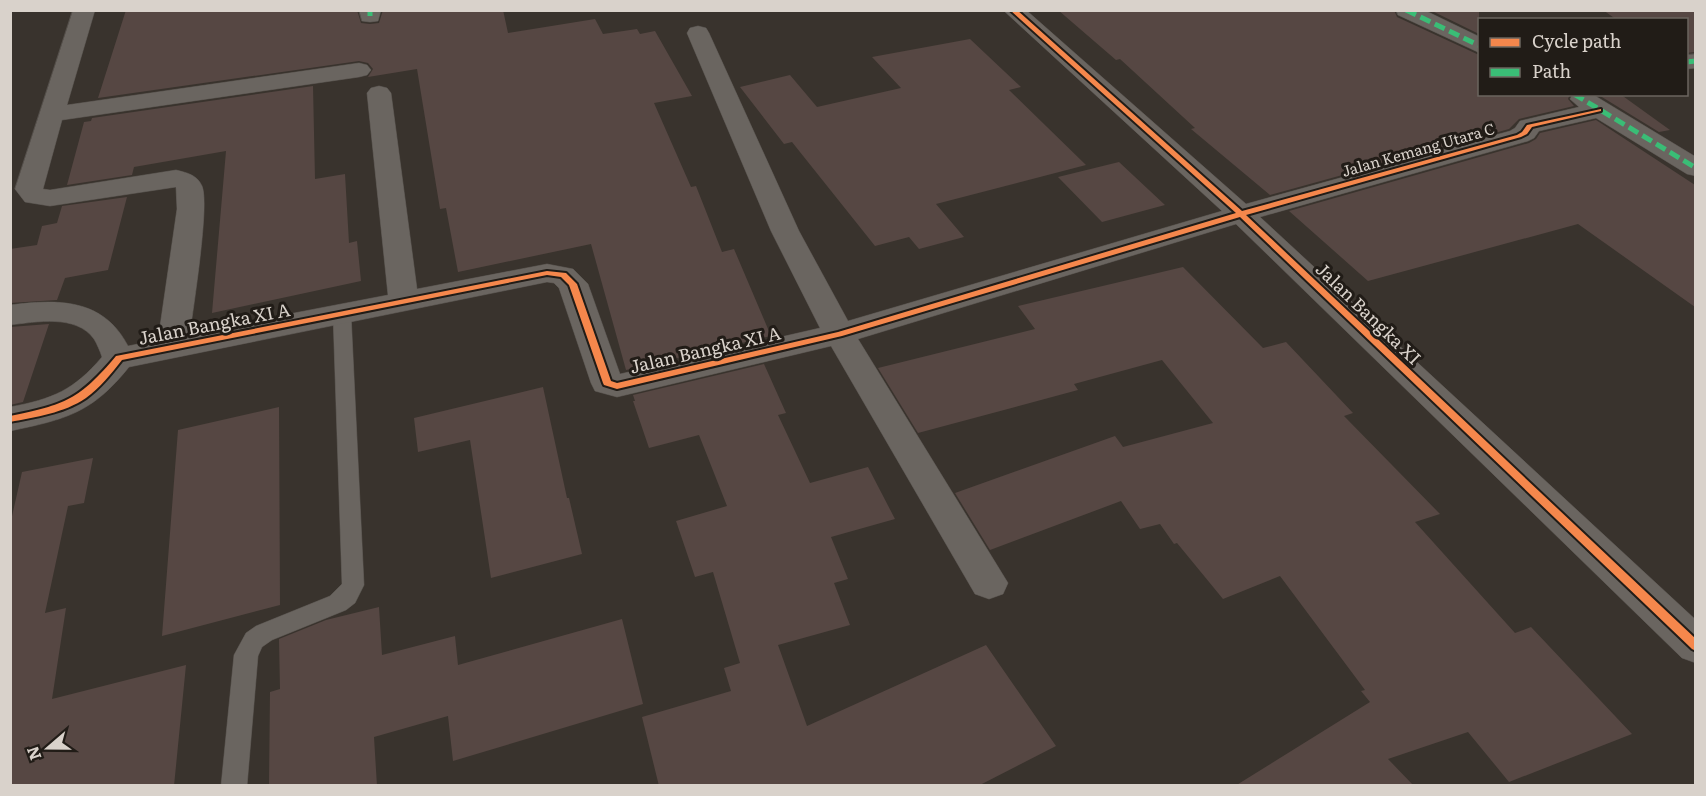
<svg xmlns="http://www.w3.org/2000/svg" width="1706" height="796" font-family="Literata,serif">
  <rect width="100%" height="100%" fill="#39332d"/>
  <path fill="#564743" d="M126,10H357L361,23L370,24L379,23L383,10H503L508,33L595,19L603,34L637,29L640,34L655,31L692,96L654,103L691,187L696,186L722,252L734,249L771,336L626,370L591,244L458,272L446,208L440,209L417,69L368,77L373,69L368,63L359,61L98,98Z
    M1058,10H1394L1397,17L1479,55V94H1570L1568,99L1574,106L1519,119L1509,129L1270,195L1191,129L1195,128L1120,59L1116,60Z
    M1430,10H1479V34Z
    M1603,10H1695V52L1686,53V20H1617Z
    M970,39L1021,87L1009,90L1086,165L936,204L964,237L919,249L909,237L875,246L792,142L784,144L740,87L790,75L817,107L901,88L872,57Z
    M313,86L315,179L345,174L349,243L357,241L361,281L212,313L226,151L134,167L132,175L67,185L84,122L91,121L92,118Z
    M1597,94H1620L1670,130L1659,132Z
    M1596,120L1695,185V307L1578,224L1368,281L1289,211L1529,143L1536,139L1540,133Z
    M1119,162L1165,205L1102,222L1058,177Z
    M127,197L108,270L65,278L57,300L10,303V249L37,245L42,226L57,223L62,206Z
    M1183,267L1263,348L1286,342L1353,413L1344,416L1440,514L1415,522L1515,633L1531,627L1632,734L1509,782L1468,732L1388,759L1414,786H1235L1370,702L1361,691L1365,690L1280,576L1223,599L1177,543L1174,544L1160,524L1140,529L1121,501L990,550L955,493L1115,436L1123,447L1213,423L1162,360L1074,384L1078,390L918,433L878,368L1035,329L1018,306Z
    M49,324L23,402L10,405V327Z
    M764,364L786,413L778,415L810,483L868,467L895,519L831,537L848,579L834,583L850,625L778,645L807,726L986,645L1056,746L978,786H659L642,717L731,691L724,668L740,663L713,572L695,577L676,521L727,506L699,435L649,448L633,401H635L633,395Z
    M543,387L567,498H569L582,554L491,578L470,440L418,452L414,418Z
    M279,407L280,605L162,636L178,430Z
    M93,458L84,503L68,506L45,613L66,608L52,699L186,665L174,786H10V525L22,472Z
    M379,607L382,655L455,636L458,665L622,619L643,704L453,761L448,716L374,737L377,786H269L270,692L280,689L279,639L326,620Z"/>
  <g fill="none" stroke-linecap="round" stroke-linejoin="round">
    <g stroke="#544f4a" stroke-width="1">
      <path id="service" d="M342,308L348,310L351,314L364,585L355,603L346,610L272,640L262,647L258,656L247,786H221L234,655L246,633L256,626L330,596L342,584L333,314L336,310Z"/>
    </g>
    <g stroke="#544f4a" stroke-width="1">
      <path id="minor" d="M73,10H95L67,105L359,63L367,65L371,70L367,75L359,77L62,120L43,189L50,190L176,170C188,173 197,175 202,186C210,204 193,308 190,333L388,295L367,93L371,88L379,86L387,88L391,93L417,289L547,264L573,269L588,284L620,374L820,328L771,231L687,33L690,28L698,26L706,28L709,33L799,231L848,321L1222,211L1003,10H1026L1246,204L1510,131L1515,128L1520,121L1579,107L1570,99L1573,94H1592L1696,157V176L1687,174L1596,118L1539,131L1534,138L1528,141L1260,217L1696,620V663L1682,658L1236,224L858,339L1008,583L1003,594L989,599L975,594L831,346L617,397L595,391L591,383L559,288L554,283L547,282L129,367C92,413 67,419 10,431V407C53,399 74,390 102,357C100,351 97,344 94,339C76,314 36,322 10,325V305C58,299 103,298 128,346L158,340L177,209L176,187L50,206L25,202L15,189Z
        M359,10H381L378,21L370,22L362,21Z
        M1396,10H1424L1480,37V53L1398,15Z
        M1696,54V68L1686,69V55Z"/>
    </g>
    <use href="#service" fill="#6a6560" fill-rule="evenodd"/>
    <use href="#minor" fill="#6a6560" fill-rule="evenodd"/>
    <path stroke="#3abd76" stroke-width="5" stroke-dasharray="11 5" stroke-linecap="butt" d="M370,10V16
      M1406,10L1480,46
      M1686,62L1696,61
      M1574,94L1696,168"/>
    <g stroke="#211c17" stroke-width="4">
      <path id="cycleway" d="M1010,10H1017L1242,211L1517,135L1522,132L1527,125L1601,109V111L1532,127L1527,134L1521,137L1246,215L1696,639V651L1692,649L1240,217L842,336L617,389L604,385L603,383L569,285L561,277L547,275L122,360C111,374 100,388 86,398C64,413 36,417 10,422V416C65,405 80,399 116,356L547,271L566,273L577,284L611,381L617,383L838,332L1236,213Z"/>
    </g>
    <use href="#cycleway" fill="#f5874c" fill-rule="evenodd"/>
  </g>
  <g text-anchor="middle" dominant-baseline="central" stroke-width="6" stroke-linejoin="round" paint-order="stroke">
    <g font-size="15" fill="#d9d2cb" stroke="#211c17">
      <text transform="translate(1418 149) rotate(-16)">Jalan Kemang Utara C</text>
    </g>
    <g font-size="18" fill="#d9d2cb" stroke="#211c17">
      <text transform="translate(1369 313) rotate(44)">Jalan Bangka XI</text>
      <text transform="translate(214 323) rotate(-11)">Jalan Bangka XI A</text>
      <text transform="translate(705 349) rotate(-13)">Jalan Bangka XI A</text>
    </g>
  </g>
  <rect width="1706" height="796" fill="none" stroke="#d9d2cb" stroke-width="24"/>
  <rect x="1478" y="18" width="210" height="78" fill="#211c17" stroke="#6b655f" stroke-width="1.5"/>
  <rect x="1490" y="38" width="30" height="9" fill="#f5874c" stroke="#6b655f" stroke-width="1.5"/>
  <text x="1532" y="48" font-size="18" fill="#d9d2cb">Cycle path</text>
  <rect x="1490" y="68" width="30" height="9" fill="#3abd76" stroke="#6b655f" stroke-width="1.5"/>
  <text x="1532" y="78" font-size="18" fill="#d9d2cb">Path</text>
  <g transform="translate(48 748) rotate(250)" stroke="#211c17" stroke-width="4.5" paint-order="stroke">
  <path d="M0-4.5L10 22L0 15L-10 22Z" fill="#d9d2cb"/>
  <text y="-9" font-size="16" font-weight="bold" text-anchor="middle" fill="#d9d2cb">N</text>
  </g>
</svg>
